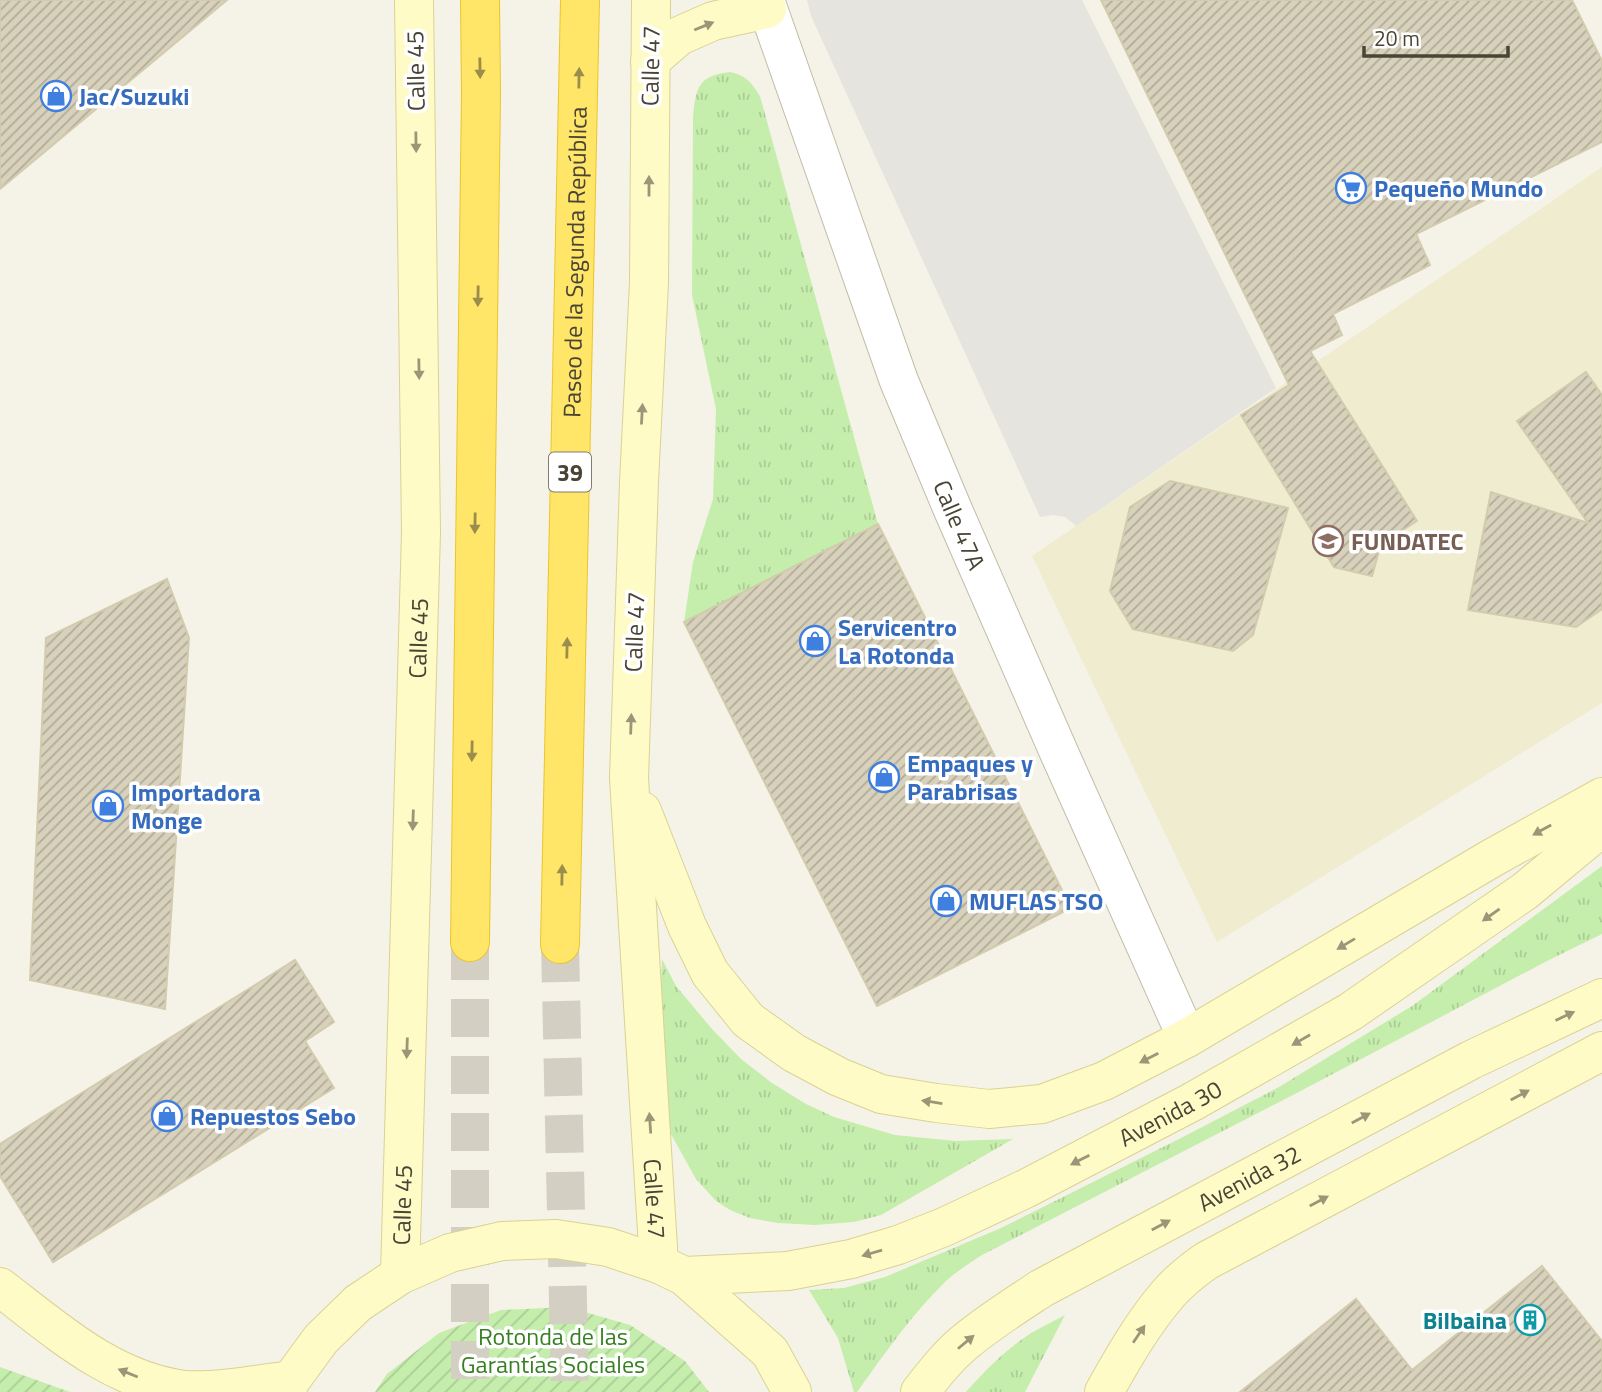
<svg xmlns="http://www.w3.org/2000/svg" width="1602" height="1392" font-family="'Titillium Web',sans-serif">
  <defs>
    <pattern id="grass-tufts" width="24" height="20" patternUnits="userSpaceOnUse" patternTransform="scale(1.75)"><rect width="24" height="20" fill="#c5edac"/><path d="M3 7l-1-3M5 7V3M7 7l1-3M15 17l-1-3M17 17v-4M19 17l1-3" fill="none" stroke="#abcc95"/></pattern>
    <pattern id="garden-furrows" width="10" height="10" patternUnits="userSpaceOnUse" patternTransform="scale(1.75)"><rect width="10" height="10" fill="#c5edac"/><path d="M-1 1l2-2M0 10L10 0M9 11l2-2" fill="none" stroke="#abcc95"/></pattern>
    <pattern id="building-hatch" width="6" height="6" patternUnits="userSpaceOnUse" patternTransform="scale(1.75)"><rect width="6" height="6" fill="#d8d1bb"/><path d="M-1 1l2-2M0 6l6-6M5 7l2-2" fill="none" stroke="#b1ab99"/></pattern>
  </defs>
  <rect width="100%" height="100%" fill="#f5f3e7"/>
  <path fill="#efecd0" d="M1602,167V703L1217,942L1032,556Z"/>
  <path fill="url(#grass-tufts)" d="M730,72C747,76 751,82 760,96L878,524L684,622L693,562L713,499L716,409L692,295L693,117C696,87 698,76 730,72Z
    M1602,866V934L1547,961L1293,1095L982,1255C970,1263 957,1271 946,1281C912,1314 885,1353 857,1392H854L838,1338L809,1290L844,1288L885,1277L1001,1228L1181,1138L1279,1087L1412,1006Z
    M662,959L676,986L712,1029L741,1059L772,1083L806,1104L834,1117L895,1135L956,1141L1013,1139L881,1215L854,1222L815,1225L778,1223L750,1218L730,1210L716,1201L696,1179L667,1127L658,1053Z
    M1065,1315L1025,1392H966C985,1370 1007,1349 1031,1333C1042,1327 1054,1321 1065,1315Z"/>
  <path fill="url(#garden-furrows)" d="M567,1307L630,1325L685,1361L709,1392H375L387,1374L439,1333L501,1310Z
    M0,1367L70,1392H0Z"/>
  <path fill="#e6e4df" d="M807,0H1082L1276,388L1076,526L1065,517L1053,515L1040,517L811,16Z"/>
  <path fill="url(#building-hatch)" stroke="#d3cbae" stroke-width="2" d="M0,0H227L0,189Z
    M1101,0H1572L1602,61V142L1416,234L1430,265L1333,314L1342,335L1310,351L1417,521L1381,544L1372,576L1334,567L1241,415L1289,385Z
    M1586,372L1602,395V609L1576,627L1468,610L1491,492L1588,523L1517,421Z
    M1170,481L1288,508L1253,635L1233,651L1133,629L1110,591L1130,507Z
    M878,524L1071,908L877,1006L684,622Z
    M167,579L189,638L165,1009L30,980L46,638Z
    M295,960L334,1022L305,1041L334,1088L53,1262L0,1176V1144Z
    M1542,1266L1602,1341V1392H1240L1356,1299L1412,1370Z"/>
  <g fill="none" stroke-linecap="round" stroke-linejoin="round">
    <path stroke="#d3d0c3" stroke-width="38" stroke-dasharray="38 19" stroke-linecap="butt" d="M470,942V1392
      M560,944L570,1392"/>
    <g stroke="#c1bda9" stroke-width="40">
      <g id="street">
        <path id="s1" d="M765,0L899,381L953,510L1061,757L1187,1038"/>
      </g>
    </g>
    <g stroke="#d9d293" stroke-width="40">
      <g id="secondary">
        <path id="s2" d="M651,0L649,283L639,482L629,778L659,1264"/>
        <path d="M650,61L679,36L713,21L767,9"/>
        <path d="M642,811L687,926L710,973L748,1020L794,1053L839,1077L881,1094L936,1103L989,1109L1042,1104L1104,1081L1187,1038L1492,858L1602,797"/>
        <path id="s3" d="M400,1275L421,532L414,0"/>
        <path id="s4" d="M684,1276L788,1271L851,1259L898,1245L944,1227L1025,1189L1192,1102L1350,1012L1525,891L1602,827"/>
        <path d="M0,1287C56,1330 112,1381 185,1390C216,1392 260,1384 291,1380"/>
        <path d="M286,1392L291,1380L321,1339L358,1303L400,1275L450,1253L502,1241L556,1239L608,1247L659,1264L684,1276L770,1352L792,1392"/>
        <path id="s5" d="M920,1392C934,1374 948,1356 965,1342C989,1322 1016,1305 1042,1288L1471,1060L1602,998"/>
        <path d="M1104,1392C1123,1358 1143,1323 1168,1294C1179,1281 1192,1271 1206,1261L1602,1051"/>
      </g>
    </g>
    <g stroke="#ecc42a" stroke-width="40">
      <g id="highway">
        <path d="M470,942L481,93L480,0"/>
        <path id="s6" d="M560,944L580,0"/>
      </g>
    </g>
    <use href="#street" stroke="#fff" stroke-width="38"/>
    <use href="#secondary" stroke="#fffbc7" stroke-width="38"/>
    <use href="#highway" stroke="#ffe668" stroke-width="38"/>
  </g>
  <defs><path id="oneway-solid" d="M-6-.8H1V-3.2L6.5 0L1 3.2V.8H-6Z" transform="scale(1.75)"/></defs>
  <g fill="#9b9677">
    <use href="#oneway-solid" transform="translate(704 26) rotate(-22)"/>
    <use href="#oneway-solid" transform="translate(416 142) rotate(89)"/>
    <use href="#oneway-solid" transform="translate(649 186) rotate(-90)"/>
    <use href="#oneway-solid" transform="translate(419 369) rotate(89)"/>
    <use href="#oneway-solid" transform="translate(642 414) rotate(-87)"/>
    <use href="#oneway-solid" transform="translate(631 724) rotate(-88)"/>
    <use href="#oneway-solid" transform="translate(413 820) rotate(92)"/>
    <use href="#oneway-solid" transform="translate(1542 830) rotate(151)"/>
    <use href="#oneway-solid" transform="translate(1491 915) rotate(145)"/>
    <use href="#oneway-solid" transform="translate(1346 944) rotate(149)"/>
    <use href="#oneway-solid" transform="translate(1565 1016) rotate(-25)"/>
    <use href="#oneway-solid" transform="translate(1301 1040) rotate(150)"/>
    <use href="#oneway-solid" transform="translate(407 1048) rotate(92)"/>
    <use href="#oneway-solid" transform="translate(1149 1058) rotate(153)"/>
    <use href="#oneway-solid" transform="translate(1520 1095) rotate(-28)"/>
    <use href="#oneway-solid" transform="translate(932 1102) rotate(-171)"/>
    <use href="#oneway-solid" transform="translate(1361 1118) rotate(-28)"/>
    <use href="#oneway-solid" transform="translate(650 1123) rotate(-94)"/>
    <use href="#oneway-solid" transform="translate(1080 1160) rotate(153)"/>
    <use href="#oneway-solid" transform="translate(1319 1201) rotate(-28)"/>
    <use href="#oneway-solid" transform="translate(1161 1225) rotate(-28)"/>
    <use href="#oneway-solid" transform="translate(872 1253) rotate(164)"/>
    <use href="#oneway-solid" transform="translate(1139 1334) rotate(-56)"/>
    <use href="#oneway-solid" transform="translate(966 1342) rotate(-40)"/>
    <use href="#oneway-solid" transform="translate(128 1373) rotate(-158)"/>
  </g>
  <g fill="#9b8d4c">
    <use href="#oneway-solid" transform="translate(480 68) rotate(89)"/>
    <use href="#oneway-solid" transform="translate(579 78) rotate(-89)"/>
    <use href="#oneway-solid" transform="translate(478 296) rotate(91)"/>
    <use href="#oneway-solid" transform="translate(475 523) rotate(91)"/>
    <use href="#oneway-solid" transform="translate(567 648) rotate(-89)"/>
    <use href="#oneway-solid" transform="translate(472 751) rotate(91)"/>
    <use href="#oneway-solid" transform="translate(562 875) rotate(-89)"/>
  </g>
  <defs>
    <g id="shop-ring" transform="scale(1.575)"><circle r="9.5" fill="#fff" stroke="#3f7fe0" stroke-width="1.5"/><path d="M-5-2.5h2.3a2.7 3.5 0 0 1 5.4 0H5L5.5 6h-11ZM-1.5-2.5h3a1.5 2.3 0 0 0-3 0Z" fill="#3f7fe0"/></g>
    <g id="supermarket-ring" transform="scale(1.575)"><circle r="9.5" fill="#fff" stroke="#3f7fe0" stroke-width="1.5"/><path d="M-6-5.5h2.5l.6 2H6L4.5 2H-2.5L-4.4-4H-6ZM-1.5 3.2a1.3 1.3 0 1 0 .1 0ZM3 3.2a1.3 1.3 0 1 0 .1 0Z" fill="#3f7fe0"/></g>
    <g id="university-ring" transform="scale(1.575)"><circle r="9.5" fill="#fff" stroke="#8d6e63" stroke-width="1.5"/><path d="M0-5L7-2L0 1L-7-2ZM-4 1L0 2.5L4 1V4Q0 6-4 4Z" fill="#8d6e63"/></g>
    <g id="building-ring" transform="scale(1.575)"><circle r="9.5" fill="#fff" stroke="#0f9aa8" stroke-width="1.5"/><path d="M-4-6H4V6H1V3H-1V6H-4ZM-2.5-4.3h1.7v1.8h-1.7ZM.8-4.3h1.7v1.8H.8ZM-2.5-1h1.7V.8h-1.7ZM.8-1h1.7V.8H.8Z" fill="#0f9aa8"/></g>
  </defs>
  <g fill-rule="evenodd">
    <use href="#shop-ring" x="56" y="96"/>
    <use href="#supermarket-ring" x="1351" y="188"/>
    <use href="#university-ring" x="1328" y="541"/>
    <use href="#shop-ring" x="815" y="641"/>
    <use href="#shop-ring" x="884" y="777"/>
    <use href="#shop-ring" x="108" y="806"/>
    <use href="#shop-ring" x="946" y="901"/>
    <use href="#shop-ring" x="167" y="1116"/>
    <use href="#building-ring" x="1530" y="1320"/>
  </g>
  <g text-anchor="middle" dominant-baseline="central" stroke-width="7" stroke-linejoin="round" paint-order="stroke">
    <rect fill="#fff" stroke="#807c72" stroke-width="2" x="549" y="452.5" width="42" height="39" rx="5"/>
    <g font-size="23" font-weight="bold" fill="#494435">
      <text x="570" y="472">39</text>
    </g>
    <g font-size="24" fill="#494435" stroke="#fff">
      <text transform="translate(650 66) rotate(-89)">Calle 47</text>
      <text transform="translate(415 71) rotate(-91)">Calle 45</text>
      <text stroke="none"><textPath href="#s6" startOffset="682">Paseo de la Segunda República</textPath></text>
      <text stroke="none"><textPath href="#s1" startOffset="560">Calle 47A</textPath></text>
      <text transform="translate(634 632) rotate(-88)">Calle 47</text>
      <text stroke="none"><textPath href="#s3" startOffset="637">Calle 45</textPath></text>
      <text stroke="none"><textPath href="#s4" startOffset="520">Avenida 30</textPath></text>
      <text stroke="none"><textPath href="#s5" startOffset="396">Avenida 32</textPath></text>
      <text stroke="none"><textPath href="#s2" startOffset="1200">Calle 47</textPath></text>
      <text stroke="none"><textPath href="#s3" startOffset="70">Calle 45</textPath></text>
    </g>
    <g font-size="24" font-weight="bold" fill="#366cbe" stroke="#fff" text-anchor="start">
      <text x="79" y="96">Jac/Suzuki</text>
      <text x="1374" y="188">Pequeño Mundo</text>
      <text x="838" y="627">Servicentro<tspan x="838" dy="28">La Rotonda</tspan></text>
      <text x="907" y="763">Empaques y<tspan x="907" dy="28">Parabrisas</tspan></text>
      <text x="131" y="792">Importadora<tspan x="131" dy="28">Monge</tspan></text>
      <text x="969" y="901">MUFLAS TSO</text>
      <text x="190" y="1116">Repuestos Sebo</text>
    </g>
    <g font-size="24" font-weight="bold" fill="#785e54" stroke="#fff" text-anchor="start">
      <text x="1351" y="541">FUNDATEC</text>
    </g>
    <g font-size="24" font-weight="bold" fill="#0d838f" stroke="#fff" text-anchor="end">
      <text x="1507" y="1320">Bilbaina</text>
    </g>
    <g font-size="24" fill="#378022" stroke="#fff">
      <text x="553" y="1336">Rotonda de las<tspan x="553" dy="28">Garantías Sociales</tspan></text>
    </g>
  </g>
  <path d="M1364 46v10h144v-10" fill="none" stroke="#494435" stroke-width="3.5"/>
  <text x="1374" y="46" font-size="21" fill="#494435" stroke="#ffffff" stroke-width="5" paint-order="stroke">20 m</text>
</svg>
